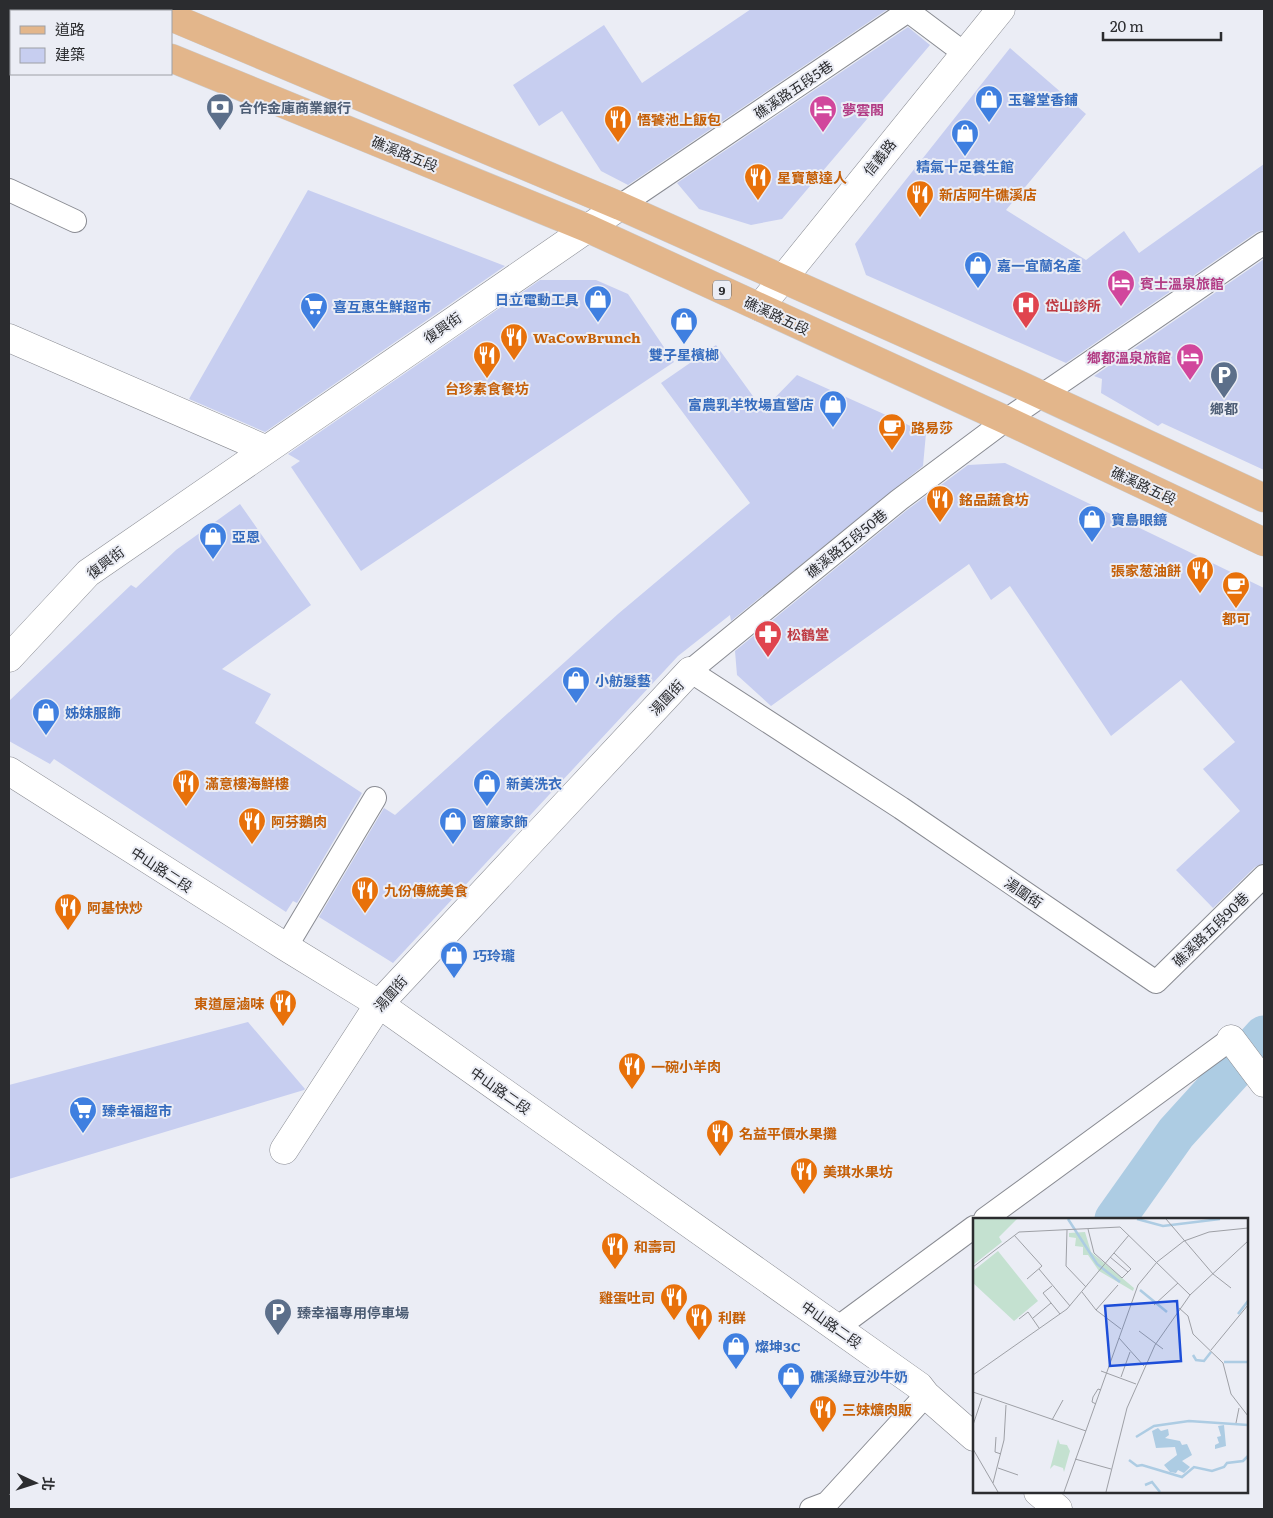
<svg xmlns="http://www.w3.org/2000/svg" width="1273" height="1518" font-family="Literata,'Noto Sans TC',serif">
  <rect width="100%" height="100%" fill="#ebedf5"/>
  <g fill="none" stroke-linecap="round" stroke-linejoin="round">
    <path stroke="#adcce3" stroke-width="41" d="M1115,1219L1176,1133L1264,1036"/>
  </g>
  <path fill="#c7cef0" d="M751,9H888L628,185L601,171L562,111L539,126L513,85L604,25L642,83Z
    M908,27L930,45L782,219L751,225L699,209L677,183Z
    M1010,48L1086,114L1006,210L1086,260L1124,231L1139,253L1264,164V230L1257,232L1066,363L866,275L855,244Z
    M308,190L505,266L265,432L189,399Z
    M1264,259V470L1162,423L1158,426L1101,393L1102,379L1094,376Z
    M540,280H596L628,294L674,362L361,571L291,467L300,461L288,454Z
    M716,345L763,410L797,375L926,433L923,466L731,621L730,615L678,656L393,963L319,917L384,808L395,815L618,614L750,503L661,383Z
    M1005,463L1264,588V863L1255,867L1213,908L1176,870L1240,811L1203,769L1235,742L1181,680L1111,736L1010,586L991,600L969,564L771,706L737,675L735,651L907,510L968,465Z
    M240,504L311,605L222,669L271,694L255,723L362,793L297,903L293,901L286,912L54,759L50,764L9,741V701L131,585L136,588L176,550Z
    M248,1022L305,1089L304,1090L9,1179V1085Z"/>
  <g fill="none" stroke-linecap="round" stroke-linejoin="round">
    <g stroke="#898b92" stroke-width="24">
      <path id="lane" d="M9,190L75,221
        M620,206L908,11L964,53
        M1264,243L1006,420L899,500L690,671L901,808L1156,982L1264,876
        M286,947L375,798
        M985,1219L1231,1039
        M837,1328L974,1227
        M811,1509L827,1503L926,1395"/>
    </g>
    <g stroke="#898b92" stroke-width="29">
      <path id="street" d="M760,307L1001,9
        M9,338L265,449
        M9,658L88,573L620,206
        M9,771L286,947L379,1004L919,1386L926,1395L974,1437
        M1231,1039L1264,1083
        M284,1150L379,1004L690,671
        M1038,1492L1058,1509"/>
    </g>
    <g stroke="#cccccd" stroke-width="29">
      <path id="primary" d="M52,9L58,11
        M171,17L620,206L1020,385L1264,498
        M171,58L587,228L1006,420L1264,542"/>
    </g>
    <use href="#lane" stroke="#fff" stroke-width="22"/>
    <use href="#street" stroke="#fff" stroke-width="28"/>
    <use href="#primary" stroke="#e3b68b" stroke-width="28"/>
  </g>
  <defs>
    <g id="shop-pin" transform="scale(1.4375)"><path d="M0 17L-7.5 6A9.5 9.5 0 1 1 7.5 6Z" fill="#3f7fe0" stroke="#ebedf5"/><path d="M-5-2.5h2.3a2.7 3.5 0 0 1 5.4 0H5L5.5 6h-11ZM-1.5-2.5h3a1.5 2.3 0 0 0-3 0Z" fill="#fff"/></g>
    <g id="bank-pin" transform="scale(1.4375)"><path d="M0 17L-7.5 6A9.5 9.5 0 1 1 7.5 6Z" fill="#5c6f8a" stroke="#ebedf5"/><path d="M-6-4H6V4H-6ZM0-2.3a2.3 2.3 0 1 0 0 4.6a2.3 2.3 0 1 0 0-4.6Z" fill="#fff"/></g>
    <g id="hotel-pin" transform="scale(1.4375)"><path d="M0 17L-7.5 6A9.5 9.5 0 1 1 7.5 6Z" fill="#d1479c" stroke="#ebedf5"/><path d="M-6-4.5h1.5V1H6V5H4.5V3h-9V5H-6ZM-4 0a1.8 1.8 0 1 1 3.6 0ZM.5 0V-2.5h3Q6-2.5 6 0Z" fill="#fff"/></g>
    <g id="restaurant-pin" transform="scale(1.4375)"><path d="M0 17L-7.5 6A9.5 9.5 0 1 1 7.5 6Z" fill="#e8710a" stroke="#ebedf5"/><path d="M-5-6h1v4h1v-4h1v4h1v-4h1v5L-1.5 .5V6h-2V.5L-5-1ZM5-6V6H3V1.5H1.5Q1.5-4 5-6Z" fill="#fff"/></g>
    <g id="hospital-pin" transform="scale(1.4375)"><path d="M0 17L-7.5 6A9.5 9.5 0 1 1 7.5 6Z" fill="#e0444e" stroke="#ebedf5"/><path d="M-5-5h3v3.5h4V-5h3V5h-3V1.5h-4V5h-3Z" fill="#fff"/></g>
    <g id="supermarket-pin" transform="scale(1.4375)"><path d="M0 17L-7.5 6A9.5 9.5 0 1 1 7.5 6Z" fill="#3f7fe0" stroke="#ebedf5"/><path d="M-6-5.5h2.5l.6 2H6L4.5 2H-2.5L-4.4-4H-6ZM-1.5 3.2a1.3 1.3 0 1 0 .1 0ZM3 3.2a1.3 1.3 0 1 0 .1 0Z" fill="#fff"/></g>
    <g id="parking-pin" transform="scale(1.4375)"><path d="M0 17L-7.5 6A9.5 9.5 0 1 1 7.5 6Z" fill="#5c6f8a" stroke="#ebedf5"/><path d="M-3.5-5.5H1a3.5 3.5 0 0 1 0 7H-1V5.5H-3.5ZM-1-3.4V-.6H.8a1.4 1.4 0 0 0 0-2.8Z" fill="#fff"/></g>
    <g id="cafe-pin" transform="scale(1.4375)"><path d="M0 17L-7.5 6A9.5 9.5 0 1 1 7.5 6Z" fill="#e8710a" stroke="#ebedf5"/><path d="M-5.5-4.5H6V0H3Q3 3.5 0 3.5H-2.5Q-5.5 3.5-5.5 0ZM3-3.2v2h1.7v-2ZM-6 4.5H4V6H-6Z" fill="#fff"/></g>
    <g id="pharmacy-pin" transform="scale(1.4375)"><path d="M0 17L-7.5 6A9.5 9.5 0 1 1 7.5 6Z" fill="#e0444e" stroke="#ebedf5"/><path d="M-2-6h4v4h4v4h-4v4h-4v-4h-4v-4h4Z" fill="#fff"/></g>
  </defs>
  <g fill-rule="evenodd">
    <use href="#shop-pin" x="989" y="99"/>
    <use href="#bank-pin" x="220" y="107"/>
    <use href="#hotel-pin" x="823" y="109"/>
    <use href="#restaurant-pin" x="618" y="119"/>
    <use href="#shop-pin" x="965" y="133"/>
    <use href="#restaurant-pin" x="758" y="177"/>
    <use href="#restaurant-pin" x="920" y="194"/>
    <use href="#shop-pin" x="978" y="265"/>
    <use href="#hotel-pin" x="1121" y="283"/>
    <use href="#shop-pin" x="598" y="299"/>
    <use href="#hospital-pin" x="1026" y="305"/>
    <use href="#supermarket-pin" x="314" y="306"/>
    <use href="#shop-pin" x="684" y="321"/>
    <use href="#restaurant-pin" x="514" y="337"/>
    <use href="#restaurant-pin" x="487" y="355"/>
    <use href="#hotel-pin" x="1190" y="357"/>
    <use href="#parking-pin" x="1224" y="375"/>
    <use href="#shop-pin" x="833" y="404"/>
    <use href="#cafe-pin" x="892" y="427"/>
    <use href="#restaurant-pin" x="940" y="499"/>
    <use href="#shop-pin" x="1092" y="519"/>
    <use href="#shop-pin" x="213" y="536"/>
    <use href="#restaurant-pin" x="1200" y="570"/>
    <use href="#cafe-pin" x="1236" y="585"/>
    <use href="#pharmacy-pin" x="768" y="634"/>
    <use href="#shop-pin" x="576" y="680"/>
    <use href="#shop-pin" x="46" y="712"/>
    <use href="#restaurant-pin" x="186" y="783"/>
    <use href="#shop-pin" x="487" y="783"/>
    <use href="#restaurant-pin" x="252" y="821"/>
    <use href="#shop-pin" x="453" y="821"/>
    <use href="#restaurant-pin" x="365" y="890"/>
    <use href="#restaurant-pin" x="68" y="907"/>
    <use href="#shop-pin" x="454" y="955"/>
    <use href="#restaurant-pin" x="283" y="1003"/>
    <use href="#restaurant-pin" x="632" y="1066"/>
    <use href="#supermarket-pin" x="83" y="1110"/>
    <use href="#restaurant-pin" x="720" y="1133"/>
    <use href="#restaurant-pin" x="804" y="1171"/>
    <use href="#restaurant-pin" x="615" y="1246"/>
    <use href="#restaurant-pin" x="674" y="1297"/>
    <use href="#parking-pin" x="278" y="1312"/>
    <use href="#restaurant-pin" x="699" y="1317"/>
    <use href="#shop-pin" x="736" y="1346"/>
    <use href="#shop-pin" x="791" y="1376"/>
    <use href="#restaurant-pin" x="823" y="1409"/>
  </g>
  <g text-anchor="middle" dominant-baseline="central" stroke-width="4" stroke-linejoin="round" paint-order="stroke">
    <rect fill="#ebedf5" stroke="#65666a" stroke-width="1" x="713" y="280.5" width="18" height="19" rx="4"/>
    <g font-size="12" font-weight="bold" fill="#2b2c2f">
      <text x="722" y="290">9</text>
    </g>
    <g font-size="14" fill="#2b2c2f" stroke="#ebedf5">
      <text transform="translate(793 89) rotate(-34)">礁溪路五段5巷</text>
      <text transform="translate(405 153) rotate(22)">礁溪路五段</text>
      <text transform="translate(879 157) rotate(-51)">信義路</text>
      <text transform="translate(777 315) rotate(25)">礁溪路五段</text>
      <text transform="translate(442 327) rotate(-35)">復興街</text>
      <text transform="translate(1144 485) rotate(25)">礁溪路五段</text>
      <text transform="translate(846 543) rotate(-39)">礁溪路五段50巷</text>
      <text transform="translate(105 562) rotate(-37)">復興街</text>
      <text transform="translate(666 697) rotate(-47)">湯圍街</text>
      <text transform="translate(162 869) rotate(33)">中山路二段</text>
      <text transform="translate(1024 892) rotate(34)">湯圍街</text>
      <text transform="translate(1210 929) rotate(-44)">礁溪路五段90巷</text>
      <text transform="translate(390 993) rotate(-49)">湯圍街</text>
      <text transform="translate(501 1090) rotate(35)">中山路二段</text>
      <text transform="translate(832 1324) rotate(35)">中山路二段</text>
    </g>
    <g font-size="14" font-weight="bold" fill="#366cbe" stroke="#ebedf5" text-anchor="start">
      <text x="1008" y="99">玉馨堂香鋪</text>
      <text x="965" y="166" text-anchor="middle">精氣十足養生館</text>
      <text x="997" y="265">嘉一宜蘭名產</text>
      <text x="579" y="299" text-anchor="end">日立電動工具</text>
      <text x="333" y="306">喜互惠生鮮超市</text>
      <text x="684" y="354" text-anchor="middle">雙子星檳榔</text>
      <text x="814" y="404" text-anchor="end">富農乳羊牧場直營店</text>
      <text x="1111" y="519">寶島眼鏡</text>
      <text x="232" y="536">亞恩</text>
      <text x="595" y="680">小舫髮藝</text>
      <text x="65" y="712">姊妹服飾</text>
      <text x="506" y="783">新美洗衣</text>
      <text x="472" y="821">窗簾家飾</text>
      <text x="473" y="955">巧玲瓏</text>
      <text x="102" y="1110">臻幸福超市</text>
      <text x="755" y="1346">燦坤3C</text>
      <text x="810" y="1376">礁溪綠豆沙牛奶</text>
    </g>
    <g font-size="14" font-weight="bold" fill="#4e5e75" stroke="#ebedf5" text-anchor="start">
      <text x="239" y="107">合作金庫商業銀行</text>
      <text x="1224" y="408" text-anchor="middle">鄉都</text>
      <text x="297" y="1312">臻幸福專用停車場</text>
    </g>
    <g font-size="14" font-weight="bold" fill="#b23c85" stroke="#ebedf5" text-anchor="start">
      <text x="842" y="109">夢雲閣</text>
      <text x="1140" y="283">賓士溫泉旅館</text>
      <text x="1171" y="357" text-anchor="end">鄉都溫泉旅館</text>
    </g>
    <g font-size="14" font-weight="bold" fill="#c56008" stroke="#ebedf5" text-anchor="start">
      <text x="637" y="119">悟饕池上飯包</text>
      <text x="777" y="177">星寶蔥達人</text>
      <text x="939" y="194">新店阿牛礁溪店</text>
      <text x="533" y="337">WaCowBrunch</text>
      <text x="487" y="388" text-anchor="middle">台珍素食餐坊</text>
      <text x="911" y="427">路易莎</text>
      <text x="959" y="499">銘品蔬食坊</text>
      <text x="1181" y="570" text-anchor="end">張家葱油餅</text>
      <text x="1236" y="618" text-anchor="middle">都可</text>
      <text x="205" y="783">滿意樓海鮮樓</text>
      <text x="271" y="821">阿芬鵝肉</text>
      <text x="384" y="890">九份傳統美食</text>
      <text x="87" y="907">阿基快炒</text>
      <text x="264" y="1003" text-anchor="end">東道屋滷味</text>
      <text x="651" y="1066">一碗小羊肉</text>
      <text x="739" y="1133">名益平價水果攤</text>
      <text x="823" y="1171">美琪水果坊</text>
      <text x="634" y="1246">和壽司</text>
      <text x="655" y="1297" text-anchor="end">雞蛋吐司</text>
      <text x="718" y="1317">利群</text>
      <text x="842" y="1409">三妹爌肉販</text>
    </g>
    <g font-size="14" font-weight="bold" fill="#be3a42" stroke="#ebedf5" text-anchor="start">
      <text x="1045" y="305">岱山診所</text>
      <text x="787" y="634">松鶴堂</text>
    </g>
  </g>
  <g transform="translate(973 1218)">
    <rect width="275" height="275" fill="#ebedf5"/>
    <path d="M0,1H44L26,19L29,24L0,47ZM112,14L118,34L161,70L160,73L126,53L115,37H110V29L102,28L103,20L96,19V15ZM25,33L65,83L41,103L0,65V53ZM85,221L87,226L94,227L97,233L91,254L90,250L81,247L77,251Z" fill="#c4e1d0"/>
    <path d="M251,207L253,228L242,231V227L246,225L244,219L248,218L245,208ZM185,210L188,213L195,211L196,217L192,220L207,223L209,227L214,226L219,237L209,243L217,249L211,255L205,252L203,255L197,254L191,247L204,237L202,229L183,230L179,213Z" fill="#adcce3"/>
    <path fill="none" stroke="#adcce3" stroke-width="2.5" d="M95,1L124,46L147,64M164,1L190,8L247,1M167,72L194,94M265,96L275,83M220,137L223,142L231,143L238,134M251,144H275M163,219L181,208L216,203L275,207M156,242L164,248L169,247L209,259L221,249L239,253L251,249L254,245L270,243L275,238M172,267L179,264L187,274"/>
    <path fill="none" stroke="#9ea0a6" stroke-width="1" d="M193,1L240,56L258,70M115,11L121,35L149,60L155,54M94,12L93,48L113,69M41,17L69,48L54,61M141,35L158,51L155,54M137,39L155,54M0,49L46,14L147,9L217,77M66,51L97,88M79,68L70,75L87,96M109,74L123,92L148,111M181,87L205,65M206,90L215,98L220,116L250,145L258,176L275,198M123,92L145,67M60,100L78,85M46,101L55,94L66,110M166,113L190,131M146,120L171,148M238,132L275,87M128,153L163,166M0,157L94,91L156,17M148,159L157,134M0,174L113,213M123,186L119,184L120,179L125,171L128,172M79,202L90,182M263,205L266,190M0,207L9,180M23,219L22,234L28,236M0,231L25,274M102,241L138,251M25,250L45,257M20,265L31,222L33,187M91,274L165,67L184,44L211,23L236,14L275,10M133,274L154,190L182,127L217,77L275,23"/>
    <path fill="#1d4ed8" fill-opacity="0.15" stroke="#1d4ed8" stroke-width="2.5" d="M204,83L208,143L137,148L132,88Z"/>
    <rect width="275" height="275" fill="none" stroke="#2b2c2f" stroke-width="2.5"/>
  </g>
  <rect width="1273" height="1518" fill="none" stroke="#2b2c2f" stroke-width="20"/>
  <rect x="10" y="10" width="162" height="65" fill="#ebedf5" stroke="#9ea0a6"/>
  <rect x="20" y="26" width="25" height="8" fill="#e3b68b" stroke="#9ea0a6"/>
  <text x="55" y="35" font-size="15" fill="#2b2c2f">道路</text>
  <rect x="20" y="48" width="25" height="15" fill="#c7cef0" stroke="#9ea0a6"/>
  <text x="55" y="60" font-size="15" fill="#2b2c2f">建築</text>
  <g transform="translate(35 1483) rotate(94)" stroke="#ebedf5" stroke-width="4" paint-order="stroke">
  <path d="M0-4L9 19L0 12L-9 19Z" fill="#2b2c2f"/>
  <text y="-8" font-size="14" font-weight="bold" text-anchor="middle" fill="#2b2c2f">北</text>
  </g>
  <path d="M1103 32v8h118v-8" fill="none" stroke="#2b2c2f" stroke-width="2.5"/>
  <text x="1110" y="32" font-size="15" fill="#2b2c2f" stroke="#ebedf5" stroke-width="4" paint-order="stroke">20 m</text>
</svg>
